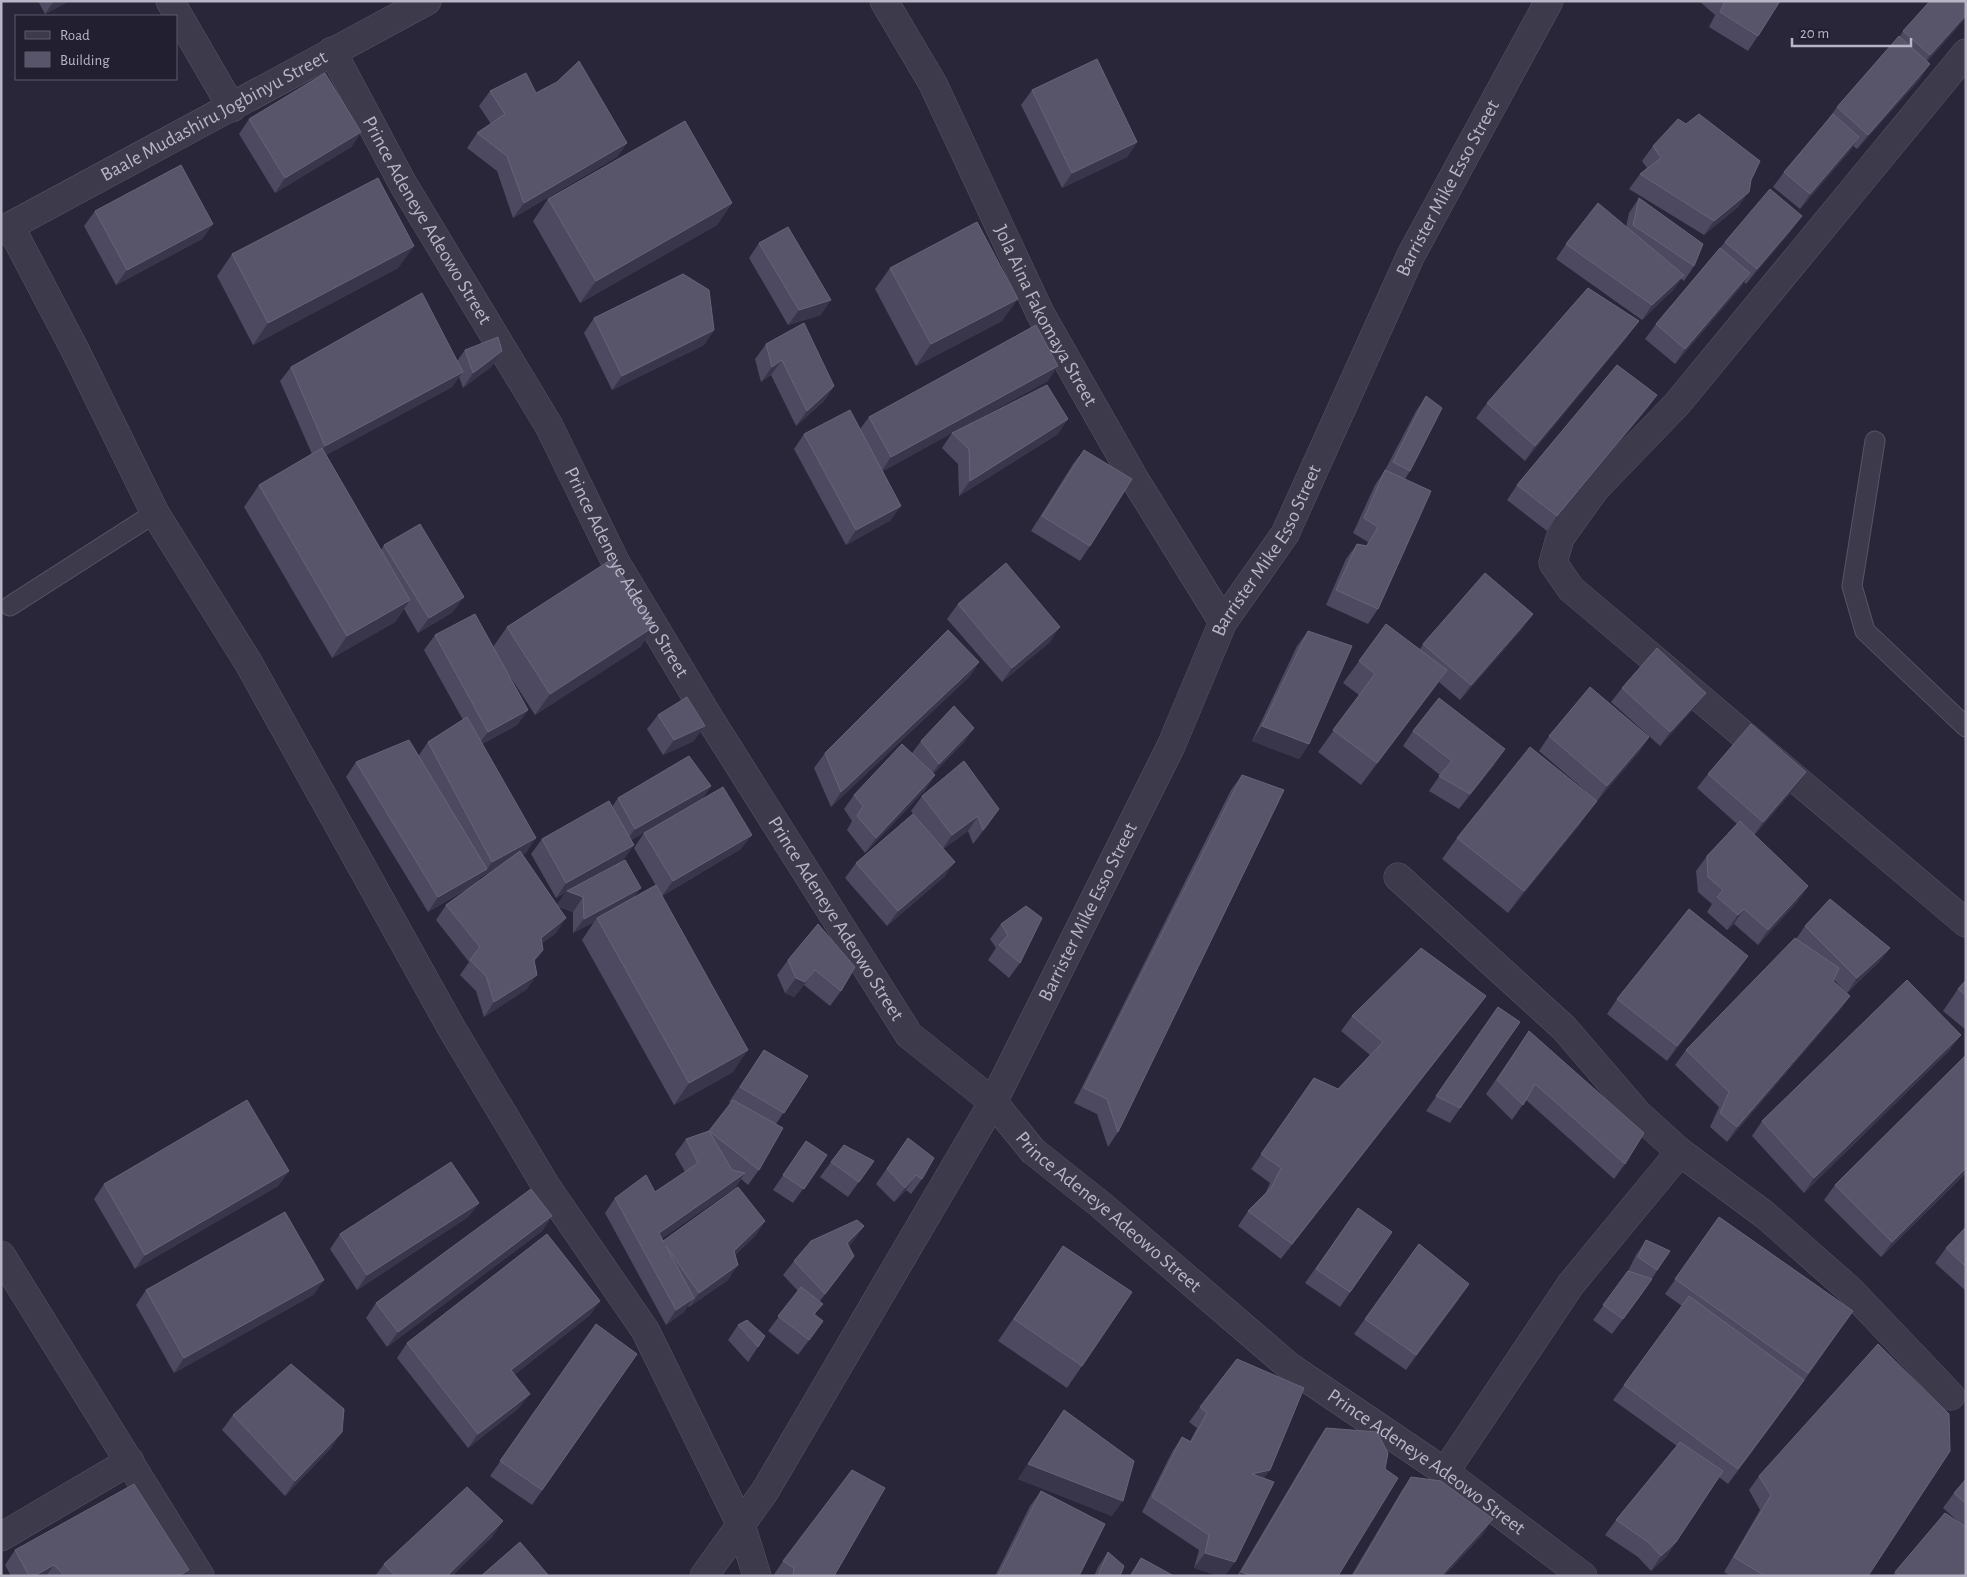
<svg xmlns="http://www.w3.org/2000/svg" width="1967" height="1577" font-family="'Alegreya Sans',sans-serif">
  <rect width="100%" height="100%" fill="#29263a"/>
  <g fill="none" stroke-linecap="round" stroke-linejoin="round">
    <g stroke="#575566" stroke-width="21">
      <path id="service" d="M1875,441L1852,586L1865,631L1966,727
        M10,606L155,513"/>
    </g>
    <g stroke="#575566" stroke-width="29">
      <g id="minor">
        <path d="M170,1L232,108"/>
        <path id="s1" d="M884,1L933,84L1040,313L1135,480L1223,622"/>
        <path id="s2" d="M332,51L403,184L549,426L616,563L706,713L909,1035L993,1102L1033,1151L1101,1205L1290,1367L1445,1472L1583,1576"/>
        <path d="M1966,53L1677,404L1595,489L1560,538L1553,563L1571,589L1966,923"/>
        <path d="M10,226L75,350L155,513L248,662L452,1029L546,1186L645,1330L741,1525L757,1576"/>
        <path id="s3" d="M1,231L427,1"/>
        <path d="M1398,877L1564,1028L1638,1114L1680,1152L1765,1215L1850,1290L1951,1396"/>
        <path d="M1,1255L200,1576"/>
        <path d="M1445,1472L1571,1284L1680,1152"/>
        <path d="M1,1537L130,1461"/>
        <path id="s4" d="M704,1576L765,1491L993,1102L1171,746L1223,622L1285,534L1411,255L1549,1"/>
      </g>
    </g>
    <use href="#service" stroke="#3c3a4b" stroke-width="19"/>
    <use href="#minor" stroke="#3c3a4b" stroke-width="28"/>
  </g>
  <path fill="#4c4960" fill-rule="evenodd" d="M38,1H69L45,14Z
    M1699,1H1780L1758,36L1748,51L1709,27L1715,15Z
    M1966,1L1927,62L1920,79L1857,149L1853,146L1849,152L1800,209L1773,187L1784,172L1826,122L1837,107L1900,36L1903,31Z
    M557,82L627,143L617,157L513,218L497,171L467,148L477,133L491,124L479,106L490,91L536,93Z
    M1032,90L1137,142L1127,157L1062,188L1021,105Z
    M249,119L361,132L351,147L275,193L239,134Z
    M1653,146L1751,180L1738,207L1704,235L1629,189L1640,174L1647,168L1642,161Z
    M1639,198L1694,266L1684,281L1681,279L1673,290L1642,320L1556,259L1566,244L1626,227L1629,213Z
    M548,199L732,203L717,225L580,303L533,221Z
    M95,211L213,224L202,239L116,285L84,226Z
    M1791,231L1746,284L1744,282L1740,288L1675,364L1645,339L1656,324L1720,248L1725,242Z
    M759,243L821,315L788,325L749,258Z
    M414,246L398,268L253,345L217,276L232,254Z
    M890,268L1002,321L916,366L875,289Z
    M594,318L714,330L704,345L612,390L584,333Z
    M1628,336L1525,461L1476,418L1487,403Z
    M766,344L834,386L824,401L796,426L771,375L761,382L755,359Z
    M465,350L492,366L463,388L459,377L452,387L326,455L381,550L384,545L453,612L418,633L404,609L395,622L332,658L244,507L259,485L312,454L280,381L291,367L457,361Z
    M1048,381L952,433L1058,434L959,496L958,464L942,448L952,433L883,471L891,520L846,545L794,449L804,434L860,429L869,417Z
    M1657,395L1647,409L1547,531L1507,500L1517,485Z
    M1426,396L1410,471L1405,479L1378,609L1368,624L1326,605L1346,559L1357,544L1366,546L1368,542L1353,533L1375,485L1385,470L1416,411Z
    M1084,450L1090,546L1080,561L1031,531L1073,464Z
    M958,604L1050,642L1002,682L947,619Z
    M655,626L640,647L535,715L508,673L528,710L517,725L482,744L526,853L522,855L557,905L566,892L556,898L531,854L542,839L612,807L618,798L711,786L702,799L741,849L662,896L634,848L644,833L647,831L631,840L634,845L623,860L580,884L634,898L733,1072L674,1105L582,940L594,922L573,933V912L559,907L556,933L542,943L534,962L527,989L484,1017L476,991L460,975L469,962L436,920L446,905L472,886L428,912L346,777L356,762L419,755L428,742L463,720L424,650L435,635L493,647L507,627ZM493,871L477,882L481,877Z
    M1522,629L1460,700L1439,682L1361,785L1318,752L1359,695L1343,683L1359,661L1420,649L1423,644Z
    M1308,631L1309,744L1299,759L1252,741L1297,646Z
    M979,662L969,677L831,807L814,768L825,753Z
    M1622,688L1695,707L1660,746L1611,702Z
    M658,715L694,741L663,755L647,729Z
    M974,728L964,742L933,774L935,775L925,790L865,853L847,830L852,821L844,809L854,795L912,753L921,741Z
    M1413,731L1495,764L1459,809L1429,791L1440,775L1403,746Z
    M1549,736L1649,737L1639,752L1597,801L1539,751Z
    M964,761L989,824L973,844L968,831L944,848L945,876L887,926L845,878L856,863L913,814L911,811L922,796Z
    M1708,774L1796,787L1754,835L1798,901L1758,945L1734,924L1727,930L1707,912L1712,904L1698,892L1696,871L1707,856L1737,824L1697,788Z
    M1242,775L1118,1132L1108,1147L1097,1114L1074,1103L1231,790Z
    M1581,823L1508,913L1442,859L1457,838Z
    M1026,906L1020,963L1009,978L988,960L996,948L990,939L1001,924Z
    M818,924L841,991L830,1006L804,985L794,997L785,993L777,975L788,960Z
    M1805,926L1890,948L1879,962L1847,993L1833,979V981L1850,996L1839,1011L1727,1142L1710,1127L1719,1107L1675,1065L1686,1050L1796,939Z
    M1738,971L1667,1061L1607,1014L1617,999Z
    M1966,980V1030L1943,1011L1958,989Z
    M1486,996L1475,1011L1281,1259L1238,1226L1248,1211L1265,1194L1270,1183L1251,1169L1314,1078L1338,1089L1370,1055L1341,1031L1352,1016Z
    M1498,1007L1520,1022L1450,1123L1426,1111Z
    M1529,1031L1625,1164L1614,1179L1526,1100L1512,1120L1486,1094Z
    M764,1050L808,1076L776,1124L759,1170L748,1185L741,1179L735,1188L662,1238L663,1241L765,1221L755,1236L735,1255L728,1280L689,1307L688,1306L684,1312L666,1325L605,1213L615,1198L655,1192L685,1172L675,1154L686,1139L709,1131L731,1103L729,1102Z
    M1950,1050L1804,1193L1752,1136L1762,1121Z
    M908,1138L922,1179L911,1194L906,1190L894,1202L876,1184Z
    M806,1141L827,1155L793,1203L773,1190Z
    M874,1161L848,1197L820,1177L831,1162Z
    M289,1171L278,1186L135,1269L94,1199L104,1184Z
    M1966,1173L1881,1257L1824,1200L1835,1185Z
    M479,1203L468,1217L357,1290L330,1249L340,1234Z
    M1358,1208L1392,1232L1340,1307L1305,1283Z
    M552,1216L542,1231L387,1347L366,1318L376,1303Z
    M1719,1217L1853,1311L1794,1395L1728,1484L1719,1477L1666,1557L1651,1571L1638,1557L1605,1535L1616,1520L1677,1446L1613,1400L1682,1306L1665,1294Z
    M864,1226L853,1241L849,1246L843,1271L820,1301L815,1315L823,1321L798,1355L768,1331L798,1291L783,1275L794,1261Z
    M1966,1227V1291L1935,1263L1946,1248Z
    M1646,1240L1670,1251L1642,1294L1612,1334L1593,1320L1628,1271L1636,1255Z
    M1419,1244L1459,1299L1406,1370L1354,1334Z
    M1063,1246L1082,1366L1067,1388L998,1341Z
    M324,1280L313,1295L174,1373L136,1305L146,1290Z
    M600,1301L589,1316L514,1375L519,1408L468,1448L397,1358L407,1343Z
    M596,1324L637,1354L532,1505L490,1476Z
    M738,1325L758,1347L748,1362L728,1340Z
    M1237,1359L1264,1478L1225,1576H1219L1194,1568L1199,1550L1142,1512L1172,1452L1182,1437L1190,1441L1197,1428L1189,1422L1200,1407Z
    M1064,1410L1112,1516L1018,1479Z
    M233,1415L332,1447L285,1496L222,1430Z
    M1326,1428L1338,1576H1237L1316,1443Z
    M1759,1476L1868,1576H1730L1724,1572L1760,1510L1749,1490Z
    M1411,1477L1483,1534L1444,1576H1351L1401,1492Z
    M1966,1479V1576H1893L1895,1572L1962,1525L1943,1508L1954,1493Z
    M1041,1491L1079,1576H995L1030,1506Z
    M493,1536L452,1576H375L384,1564Z
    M15,1550L189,1570L185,1576H11L5,1565Z
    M1108,1552L1120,1576H1094L1098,1567Z
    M1141,1558L1174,1576H1129Z
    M783,1561L834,1576H773Z"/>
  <path fill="#39364c" d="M54,1H69L45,14Z
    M1966,15V18L1920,70L1930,55Z
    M1930,64L1920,79L1857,149L1868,135Z
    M361,132L351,147L275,193L285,178Z
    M1859,137L1849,152L1800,209L1810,194Z
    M1137,142L1127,157L1062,188L1072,173Z
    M627,143L617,157L513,218L524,203Z
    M1749,192L1738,207L1704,235L1714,221Z
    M732,203L717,225L580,303L596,281Z
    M1802,216L1791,231L1746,284L1757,269Z
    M213,224L202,239L116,285L127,270Z
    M414,246L398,268L253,345L268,323Z
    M1750,273L1740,288L1675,364L1685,349Z
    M1684,275L1673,290L1642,320L1652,305Z
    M1018,299L1002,321L916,366L931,344Z
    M831,300L821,315L788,325L799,310Z
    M1639,321L1628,336L1525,461L1535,446Z
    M714,330L704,345L612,390L622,376Z
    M502,351L492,366L463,388L473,373Z
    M782,360L771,375L761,382L772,367Z
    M1058,366L1048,381L881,472L891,457Z
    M463,372L452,387L315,461L325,446Z
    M834,386L824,401L796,426L807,411Z
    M1657,395L1647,409L1547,531L1557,516Z
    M1068,419L1058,434L959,496L970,481Z
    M901,506L891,520L846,545L856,530Z
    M464,597L453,612L418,633L429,618Z
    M410,600L395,622L332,658L347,636Z
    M1533,614L1522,629L1460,700L1471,685Z
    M655,626L640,647L535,715L550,694Z
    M1060,627L1050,642L1002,682L1012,668Z
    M979,662L969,677L831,807L841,792Z
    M1447,670L1432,692L1361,785L1377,763Z
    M1706,693L1695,707L1660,746L1670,732Z
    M528,710L517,725L477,746L488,732Z
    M705,726L694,741L663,755L674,740Z
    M1262,726L1309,744L1299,759L1252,741Z
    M974,728L964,742L928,779L939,764Z
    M1649,737L1639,752L1597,801L1607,786Z
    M1505,749L1495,764L1459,809L1470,794Z
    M1806,772L1796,787L1753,837L1763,822Z
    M935,775L925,790L865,853L876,838Z
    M711,786L701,801L624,844L635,829Z
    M1597,801L1581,823L1508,913L1524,891Z
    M999,809L989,824L973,844L983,830Z
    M978,816L968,831L942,850L952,835Z
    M752,835L741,849L662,896L673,881Z
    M536,838L526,853L481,877L492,862Z
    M634,845L623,860L567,891L583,897L573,912L556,906L566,892L556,898L566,883Z
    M955,862L945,876L887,926L898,911Z
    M487,869L476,883L428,912L438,897Z
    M1808,886L1798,901L1758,945L1768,930Z
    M641,888L630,903L597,918L594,922L573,933L584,919Z
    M1744,909L1734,924L1727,930L1738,915Z
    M566,918L556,933L531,952L541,938Z
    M1890,948L1879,962L1847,993L1857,978Z
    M543,950L533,964L534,960Z
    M1748,956L1738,971L1667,1061L1677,1046Z
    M815,970L804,985L794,997L785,993L796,978Z
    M537,975L527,989L484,1017L494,1002Z
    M1486,996L1475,1011L1281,1259L1292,1244Z
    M1850,996L1839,1011L1727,1142L1737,1127Z
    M1961,1035L1950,1050L1804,1193L1814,1178Z
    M748,1050L733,1072L674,1105L689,1083Z
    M1966,1168V1173L1881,1257L1892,1242Z
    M289,1171L278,1186L135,1269L145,1255Z
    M745,1173L735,1188L649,1248L659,1233Z
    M916,1175L906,1190L894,1202L905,1188Z
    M479,1203L468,1217L357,1290L367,1275Z
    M552,1216L542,1231L387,1347L398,1332Z
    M765,1221L755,1236L723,1266L734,1251Z
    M864,1226L853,1241L837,1258L847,1243Z
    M854,1256L843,1271L814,1309L825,1294Z
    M738,1265L728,1280L689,1307L699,1293Z
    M324,1280L313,1295L174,1373L184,1358Z
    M1469,1284L1459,1299L1406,1370L1416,1355Z
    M694,1298L684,1312L666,1325L676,1310Z
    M600,1301L589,1316L501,1385L511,1370Z
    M823,1321L813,1336L798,1355L809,1340Z
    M530,1394L519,1408L468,1448L478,1434Z
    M342,1432L332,1447L285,1496L295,1481Z
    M1028,1464L1123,1501L1112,1516L1018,1479Z
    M1270,1470L1259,1485L1252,1474Z
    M1493,1519L1483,1534L1444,1576H1441Z
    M503,1521L493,1536L452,1576H447Z
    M1676,1542L1666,1557L1651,1571L1661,1556Z
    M1205,1553L1235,1562L1225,1576H1219L1194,1568Z
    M54,1565L46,1576H34Z
    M189,1570L185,1576H178Z
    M1241,1572L1253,1576H1239Z"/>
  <path fill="#58556b" stroke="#676479" d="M1725,1H1780L1758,36L1720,12Z
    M1930,1H1966V15L1930,55L1903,31Z
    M1899,36L1930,64L1868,135L1837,107Z
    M1097,59L1137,142L1072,173L1032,90Z
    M579,61L627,143L524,203L507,156L477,133L505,114L490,91L526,73L536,93L557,82Z
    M325,73L361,132L285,178L249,119Z
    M1699,114L1760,161L1751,180L1749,192L1714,221L1640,174L1661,158L1653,146L1678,119L1686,124Z
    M1833,114L1859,137L1810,194L1784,172Z
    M685,121L732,203L596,281L548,199Z
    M181,165L213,224L127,270L95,211Z
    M378,178L414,246L268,323L232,254Z
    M1770,189L1802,216L1757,269L1725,242Z
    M1639,198L1703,244L1694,266L1633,225Z
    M1598,203L1684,275L1652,305L1566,244Z
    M977,222L1018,299L931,344L890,268Z
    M788,227L831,300L799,310L759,243Z
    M1720,248L1750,273L1685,349L1656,324Z
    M683,274L709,290L714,330L622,376L594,318Z
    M1588,288L1639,321L1535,446L1487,403Z
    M422,293L463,372L325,446L291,367Z
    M804,323L834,386L807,411L782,360L772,367L766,344Z
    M1036,325L1058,366L891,457L869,417Z
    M498,337L502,351L473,373L465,350Z
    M1617,365L1657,395L1557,516L1517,485Z
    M1047,385L1068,419L970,481L969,449L952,433Z
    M1426,396L1442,408L1410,471L1393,462Z
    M850,410L901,506L856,530L804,434Z
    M322,448L410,600L347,636L259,485Z
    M1084,450L1132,479L1090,546L1042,516Z
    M1385,470L1431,491L1378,609L1336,590L1357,544L1367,546L1378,527L1364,518Z
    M420,524L464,597L429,618L384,545Z
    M612,559L655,626L550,694L507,627Z
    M1006,563L1060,627L1012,668L958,604Z
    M1485,573L1533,614L1471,685L1423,644Z
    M475,614L528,710L488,732L435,635Z
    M1386,624L1447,670L1377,763L1333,730L1375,674L1359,661Z
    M948,630L979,662L841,792L825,753Z
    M1308,631L1352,646L1309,744L1262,726Z
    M1657,648L1706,693L1670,732L1622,688Z
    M1590,687L1649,737L1607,786L1549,736Z
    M687,697L705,726L674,740L658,715Z
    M1439,698L1505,749L1470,794L1439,776L1452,761L1413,731Z
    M954,706L974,728L939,764L921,741Z
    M467,717L536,838L492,862L428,742Z
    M1751,724L1806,772L1763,822L1708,774Z
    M409,740L487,869L438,897L356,762Z
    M902,744L935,775L876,838L857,816L863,806L854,795Z
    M1530,747L1597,801L1524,891L1457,838Z
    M689,756L711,786L635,829L618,798Z
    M964,761L999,809L983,830L978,816L952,835L922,796Z
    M1242,775L1284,790L1118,1132L1107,1099L1084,1088Z
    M723,787L752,835L673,881L644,833Z
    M609,801L634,845L566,883L542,839Z
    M913,814L955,862L898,911L856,863Z
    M1740,821L1808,886L1768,930L1744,909L1738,915L1717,897L1723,890L1708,877L1707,856Z
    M520,851L566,918L541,938L543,950L534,960L537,975L494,1002L486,976L470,960L480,947L446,905Z
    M625,860L641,888L584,919L583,897L567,891Z
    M656,885L748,1050L689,1083L597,918Z
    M1830,899L1890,948L1857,978L1805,926Z
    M1026,906L1042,918L1020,963L999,945L1008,935L1001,924Z
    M1689,909L1748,956L1677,1046L1617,999Z
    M818,924L855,967L841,991L815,970L805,982L796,978L788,960Z
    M1795,938L1839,968L1833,981L1850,996L1737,1127L1720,1113L1729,1092L1686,1050Z
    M1421,948L1486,996L1292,1244L1248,1211L1271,1188L1281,1168L1261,1154L1314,1078L1338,1089L1383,1042L1352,1016Z
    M1907,980L1961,1035L1814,1178L1762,1121Z
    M1966,980V995L1958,989Z
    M1498,1007L1520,1022L1460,1108L1436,1096Z
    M1529,1031L1644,1133L1625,1164L1535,1084L1523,1105L1497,1080Z
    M764,1050L808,1076L784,1113L740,1087Z
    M1966,1055V1168L1892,1242L1835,1185Z
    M247,1100L289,1171L145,1255L104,1184Z
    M733,1100L783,1128L759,1170L709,1131Z
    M709,1131L732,1170L745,1173L659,1233L663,1241L738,1187L765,1221L734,1251L738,1265L699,1293L666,1246L694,1298L676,1310L615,1198L646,1175L655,1192L698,1163L686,1139Z
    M908,1138L934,1158L922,1179L916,1175L905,1188L887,1169Z
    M806,1141L827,1155L804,1189L783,1175Z
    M844,1145L874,1161L859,1182L831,1162Z
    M451,1162L479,1203L367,1275L340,1234Z
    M531,1189L552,1216L398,1332L376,1303Z
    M1358,1208L1392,1232L1350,1292L1316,1269Z
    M285,1212L324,1280L184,1358L146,1290Z
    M1719,1217L1853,1311L1808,1373L1675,1279Z
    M857,1220L864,1226L847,1243L854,1256L825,1294L794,1261L811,1241Z
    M1966,1227V1267L1946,1248Z
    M547,1234L600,1301L511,1370L530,1394L478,1434L407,1343Z
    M1646,1240L1670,1251L1657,1270L1638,1257Z
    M1419,1244L1469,1284L1416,1355L1365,1319Z
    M1063,1246L1132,1292L1082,1366L1014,1319Z
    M1628,1271L1652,1279L1623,1319L1603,1305Z
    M801,1287L823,1304L814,1314L823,1321L809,1340L778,1316Z
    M1689,1296L1804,1380L1738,1469L1624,1385Z
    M747,1320L765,1336L758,1347L738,1325Z
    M596,1324L637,1354L542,1490L500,1461Z
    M1878,1344L1949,1414L1950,1451L1868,1576H1765L1734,1557L1771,1495L1759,1476Z
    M1237,1359L1304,1388L1270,1470L1252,1474L1274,1482L1235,1562L1205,1553L1209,1535L1152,1497L1182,1437L1191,1442L1207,1413L1200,1407Z
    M291,1364L344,1409L342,1432L295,1481L233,1415Z
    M1064,1410L1134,1461L1123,1501L1028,1464Z
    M1326,1428L1377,1432L1388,1453L1385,1469L1398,1478L1338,1576H1253L1241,1572Z
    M1680,1442L1723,1471L1676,1542L1661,1556L1648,1542L1616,1520Z
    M852,1470L885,1488L834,1576H793L794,1568L783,1561Z
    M1411,1477L1441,1481L1493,1519L1441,1576H1353Z
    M1966,1479V1504L1954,1493Z
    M134,1484L189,1570L178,1576H65L54,1565L34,1576H29L15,1550Z
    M467,1487L503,1521L447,1576H395L384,1564Z
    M1041,1491L1105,1524L1079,1576H998Z
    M1945,1513L1966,1527V1576H1901L1895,1572Z
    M520,1542L549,1576H481Z
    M1108,1552L1124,1566L1120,1576H1098Z
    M1141,1558L1174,1576H1131Z"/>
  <g text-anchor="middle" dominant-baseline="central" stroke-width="4.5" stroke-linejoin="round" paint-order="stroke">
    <g font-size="20" fill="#b8b5c6" stroke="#211f30">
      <text stroke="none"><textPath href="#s3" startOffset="242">Baale Mudashiru Jogbinyu Street</textPath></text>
      <text stroke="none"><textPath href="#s4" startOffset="1578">Barrister Mike Esso Street</textPath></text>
      <text stroke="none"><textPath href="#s2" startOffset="194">Prince Adeneye Adeowo Street</textPath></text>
      <text stroke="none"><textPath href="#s1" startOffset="354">Jola Aina Fakomaya Street</textPath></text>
      <text stroke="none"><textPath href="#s4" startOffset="1172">Barrister Mike Esso Street</textPath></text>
      <text stroke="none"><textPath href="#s2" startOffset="599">Prince Adeneye Adeowo Street</textPath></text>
      <text stroke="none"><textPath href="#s4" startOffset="768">Barrister Mike Esso Street</textPath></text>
      <text stroke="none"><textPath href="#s2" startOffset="1004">Prince Adeneye Adeowo Street</textPath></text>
      <text stroke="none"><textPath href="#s2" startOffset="1409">Prince Adeneye Adeowo Street</textPath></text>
      <text stroke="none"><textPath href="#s2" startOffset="1814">Prince Adeneye Adeowo Street</textPath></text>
    </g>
  </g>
  <rect width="1967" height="1577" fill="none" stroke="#b8b5c6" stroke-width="5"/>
  <rect x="15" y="15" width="162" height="65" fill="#211f30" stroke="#5d5b6c"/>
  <rect x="25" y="31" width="25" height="8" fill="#3c3a4b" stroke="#5d5b6c"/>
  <text x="60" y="40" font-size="15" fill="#b8b5c6">Road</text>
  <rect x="25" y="52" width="25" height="15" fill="#58556b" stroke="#5d5b6c"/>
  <text x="60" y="65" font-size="15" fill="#b8b5c6">Building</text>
  <path d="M1792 38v8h119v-8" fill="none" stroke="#b8b5c6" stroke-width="2.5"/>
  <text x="1800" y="38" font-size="15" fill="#b8b5c6" stroke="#211f30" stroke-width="4" paint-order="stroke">20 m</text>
</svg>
